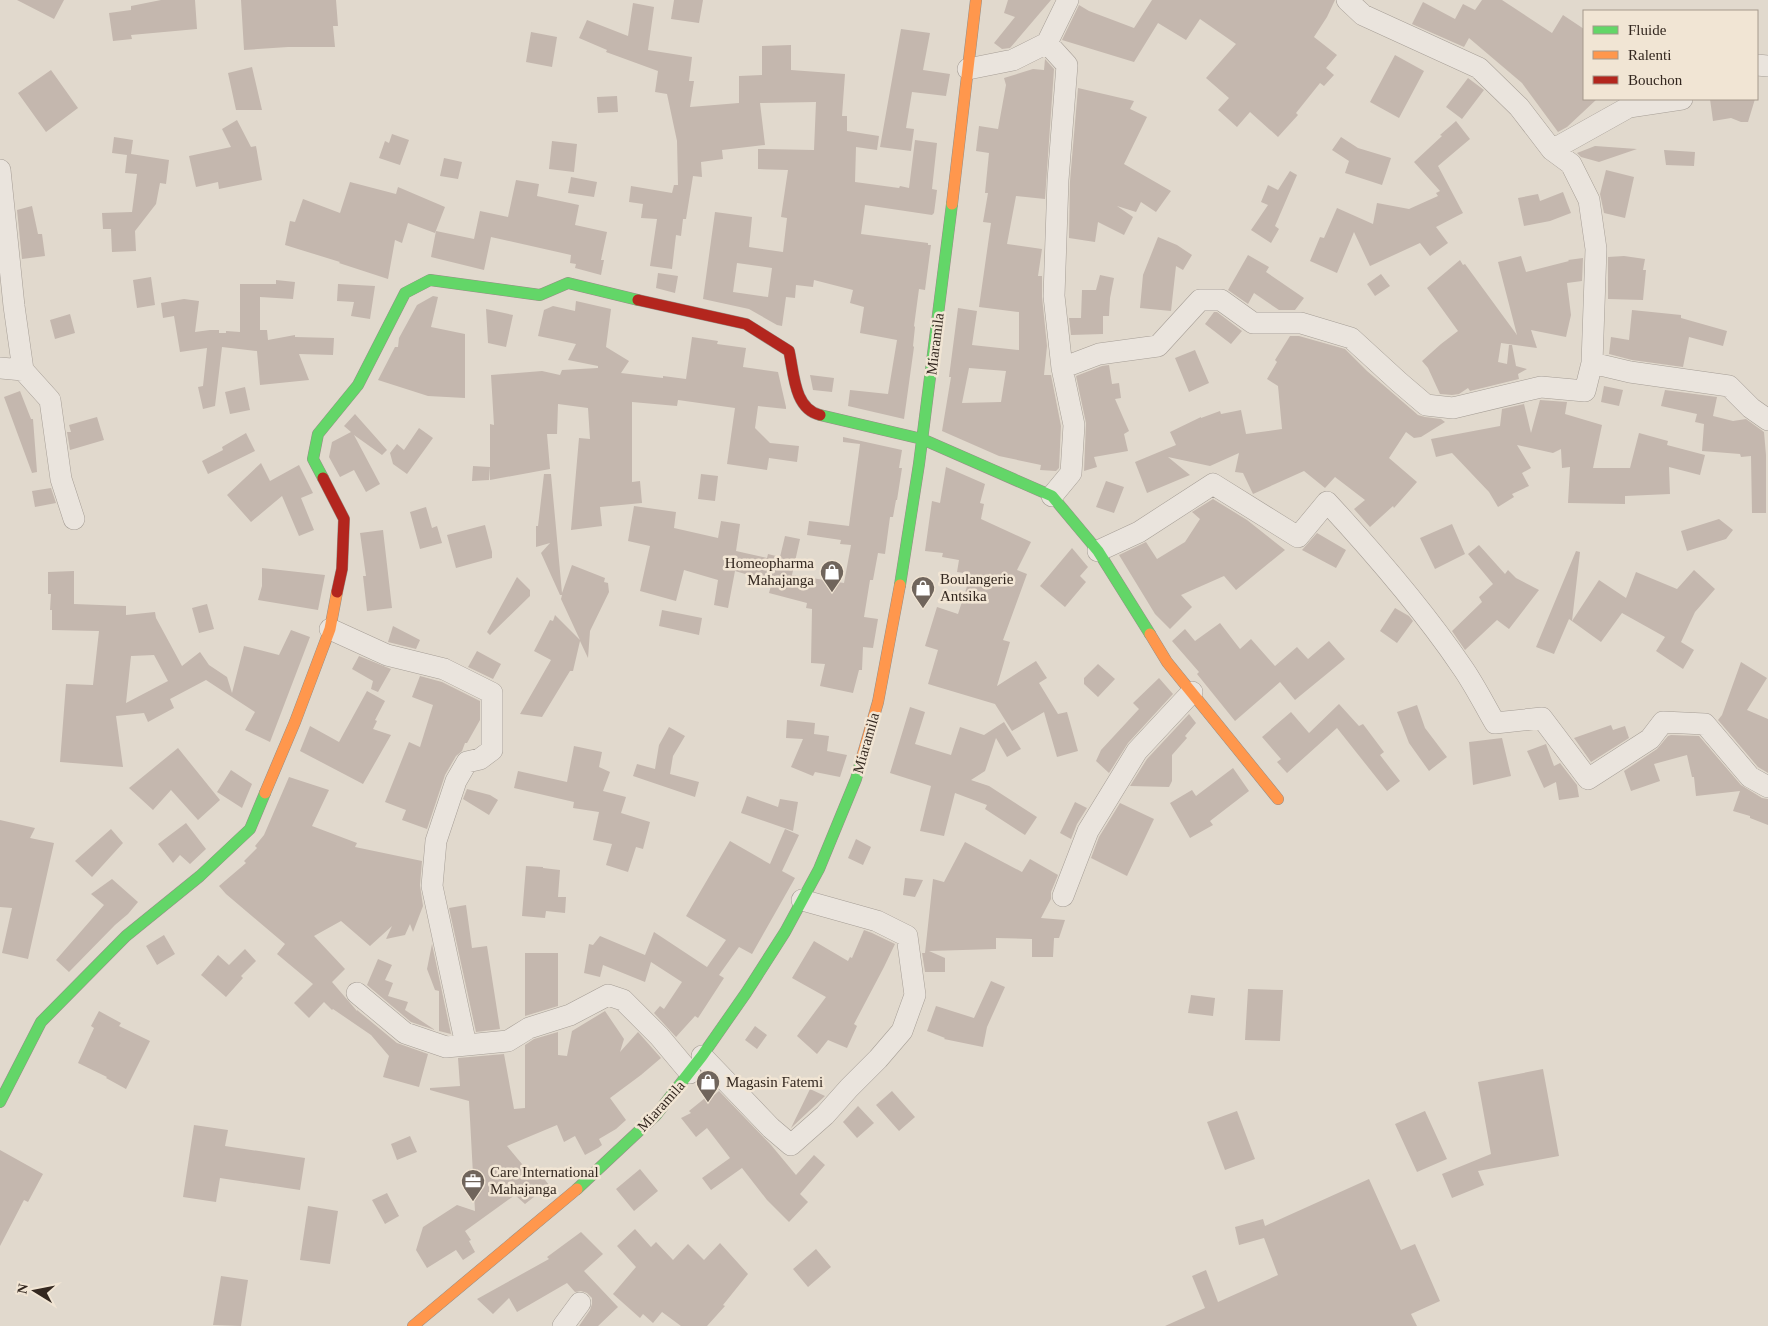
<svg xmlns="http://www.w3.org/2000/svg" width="1768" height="1326" font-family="Georgia,serif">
  <rect width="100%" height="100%" fill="#e1d9cd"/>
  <path fill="#c4b7ae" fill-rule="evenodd" d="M17,0H64L54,19Z
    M161,0H195L197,29L131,35L132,39L113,41L109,13L131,10V6Z
    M241,0H336L338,26H333L335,47H288L244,50Z
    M674,0H703L699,23L671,19Z
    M1008,0H1051L1010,48L1002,49L994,43L1015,17L1004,13Z
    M1152,0H1335L1327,17L1314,37L1337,55L1326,68L1334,75L1324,86L1320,83L1296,113L1298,115L1278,137L1250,112L1237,127L1218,110L1229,98L1206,78L1236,44L1200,19L1186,40L1158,23L1134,62L1062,40L1079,5L1089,11L1134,28Z
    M1482,0H1502L1552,33L1563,15L1584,29V99H1597L1567,127L1558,132L1522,83L1469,38L1464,47L1412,24L1423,2L1455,19L1463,4L1475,10Z
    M633,3L654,7L648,50L692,57L689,81H694L690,107L739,103V76L762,75V46L791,45V70L845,74L842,116H847V131L879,136L877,150L856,147L855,182L899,188L900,186L909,188L915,140L937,143L932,189L937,190L934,213L932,215L865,205L861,234L928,243V245H931L925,290L919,289L914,326L915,327L913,346L914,347L904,419L848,406L850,390L888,394L897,340L860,333L864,307L850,303L853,290L814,280L813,287L796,285L795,298L786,297L782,326L777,325L749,309L703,299L715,212L752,217L749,247L783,252L787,218L781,217L788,170L758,169V149L814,150L816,102L760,103L765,145L722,150L723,159L701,162L702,177L693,176L686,219H683L681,236L676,235L672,269L650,266L657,219L641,218L643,204L629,202L631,186L672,193L674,185H678L677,141L667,94L655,92L658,71L606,52L607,50L579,38L587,20L628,36ZM737,263L772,268L768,297L733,292Z
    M901,29L930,33L923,70L950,74L946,96L912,92L906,128L914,129L911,151L880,147Z
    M531,32L557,37L552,67L526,62Z
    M1395,55L1424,71L1399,118L1370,102Z
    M1045,59L1054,69L1045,199L1016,196L1007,244L1042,249L1038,276H1042V297L1047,346L1044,375H1051L1061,426L1059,468L1056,471L1040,470L1041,465L999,456L942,431L951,377H949L958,308L977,311L972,345L1019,350V312L979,307L991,223L983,222L988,193H985L989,153L976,151L979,126L998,129L1006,85L1004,78L1033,69L1044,70ZM969,368L1006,371L1001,402L962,403Z
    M252,67L262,110H236L228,73Z
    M51,70L78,108L46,132L18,93Z
    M1468,78L1484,90L1462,119L1446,107Z
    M1078,88L1134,101L1130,109L1147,117L1124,164L1171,191L1156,212L1141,202L1136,212L1117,206L1133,217L1124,235L1098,222L1095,242L1069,238L1070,181Z
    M617,96L618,112L598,113L597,97Z
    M1710,99H1755L1748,122H1741L1731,118L1713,121Z
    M237,120L251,147L256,146L262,180L219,189L218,182L196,187L189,156L231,147L222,129Z
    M1456,121L1470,139L1438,166L1463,213L1436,227L1448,243L1430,256L1420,243L1370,266L1354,232L1337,273L1310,261L1320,237L1324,238L1337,208L1373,224L1377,203L1409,209L1438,196L1436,193L1440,191L1414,162L1442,136L1440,135Z
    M392,134L409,140L400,165L379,158L385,141L389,143Z
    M114,137L133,140L131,154L169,160L166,184L160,183L156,204L135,231L136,251L112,252L111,229H103L102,213L132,212L137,174L125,173L127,155L112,153Z
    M1341,137L1358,148L1391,158L1382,185L1345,173L1349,161L1332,150Z
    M552,141L577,144L574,172L549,169Z
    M1595,146L1637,149L1599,162L1581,157L1577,153Z
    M1664,150L1695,152L1694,166L1666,165Z
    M444,158L462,162L458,179L440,176Z
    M1606,170L1634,177L1625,218L1604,213L1600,194Z
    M1290,171L1297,175L1275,226L1279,229L1271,243L1251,230L1268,205L1261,202L1268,185L1278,190Z
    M571,177L597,182L594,197L568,193Z
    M516,180L539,184L537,196L579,205L575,225L607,232L601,260H604L601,275L575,268L576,264L570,263L571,255L491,237L484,270L431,257L436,231L474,239L480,211L508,217Z
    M350,182L396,194L398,187L445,207L435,233L408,223L402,243L395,240L388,279L339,263L340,262L285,245L290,221L295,222L303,199L340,213Z
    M1563,192L1571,213L1550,221L1524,226L1518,198L1538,194L1540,201Z
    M32,206L38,234H42L45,256L22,259L17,210Z
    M1158,237L1177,245L1192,255L1183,270L1176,266L1171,311L1140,308L1143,275Z
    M1248,255L1269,267L1266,272L1304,298L1295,310H1279L1254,293L1248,304L1228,290Z
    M1521,256L1526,272L1569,261L1568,260L1583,258L1582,281L1567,283L1571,315L1566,337L1531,330L1537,348L1501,343L1498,362L1507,364L1509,345H1512L1516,366L1527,369L1518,374L1519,379L1470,391L1468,388L1459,394L1452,395L1440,394L1428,368L1422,361L1441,344L1458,331L1427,288L1460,260L1463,265L1465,264L1517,335L1498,262Z
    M1624,256L1645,259L1643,270H1646L1643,300L1608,299V257Z
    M658,273L678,276L675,293L656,288Z
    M1381,274L1390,286L1375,296L1367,284Z
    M1100,275L1114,278L1110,298L1109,316H1103V334L1071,335L1069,318H1081L1082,290H1096Z
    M151,277L155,305L137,308L133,280Z
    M276,280L295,282L293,299L260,297V330H267L268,340L295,335V337L334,338L333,355L299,354L309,380L260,385L257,351L222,347L215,406L203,409L198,387L203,386L207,348L180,352L174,316L163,318L161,303L184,299L199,301L195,332L210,330H219V333H226V331L240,332V284H276Z
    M338,284L375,286L370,319L351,316L354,302L337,301Z
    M433,296L438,297L431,327L465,334V398L428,396L378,380L395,347H398L399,338L417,305Z
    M576,301L611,309L606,347L629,361L621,373L663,378V376L686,379L692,337L718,341L717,344L746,348L743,367L778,372L786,407V409L758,406L755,428L770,443L799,446L797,462L769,458L767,470L727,464L735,408L678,400L677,406L632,402V482L640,481L642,503L600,507L602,526L571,530L579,438L590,439L588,408L558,404L557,434H547L550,469L490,480V424L494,425L491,375L542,371L560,375L562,370L598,368V366L568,360L576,344L538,336L544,310L553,306L575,311Z
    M486,309L513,315L506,347L488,343Z
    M1632,310L1681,315V318L1727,331L1723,346L1689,337L1683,367L1632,360L1609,354L1611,337L1629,340Z
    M1214,312H1217L1242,331L1231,344L1205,324Z
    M70,314L75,333L55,339L50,320Z
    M1290,336H1299L1345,349L1367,371L1418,415L1425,417L1441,419L1445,422L1421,437L1414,438L1406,432L1389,458L1417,482L1394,508L1393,506L1370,527L1354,509L1365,500L1335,477L1325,488L1304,471L1253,494L1243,473L1235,472L1239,453L1210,466L1168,457L1190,475L1147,493L1135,462L1176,445L1170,432L1201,417V418L1220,411L1221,414L1241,410L1246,434L1282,429L1278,386L1267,379L1277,362L1275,360Z
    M1195,350L1209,383L1189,392L1175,358Z
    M1109,365L1112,384L1119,383L1121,398L1115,399L1129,431L1124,434L1128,451L1094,457L1097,467L1084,471L1086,423L1076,376L1102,366Z
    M810,375L834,378L832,392L813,390Z
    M1604,386L1623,390L1619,406L1601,402Z
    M245,387L250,410L230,414L225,392Z
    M1665,390L1717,397L1713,416L1733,421L1746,419L1764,432L1766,455V513H1752L1751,456L1741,457L1740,454L1702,451L1704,424L1695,422L1697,414L1661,406Z
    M20,391L31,419H33L37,472L32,473L4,397Z
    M1540,400L1567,402L1565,414L1602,425L1593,468H1630L1639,433L1668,441L1667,445L1705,455L1700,475L1669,467L1670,494L1625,496V504L1568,503L1570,467L1562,468L1561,449L1553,453L1517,445L1531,468L1522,473L1529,486L1512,494L1514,497L1498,507L1489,492L1452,453L1436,457L1431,439L1500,426L1502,409L1524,404L1531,433Z
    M355,414L387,450L382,455L354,435L380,484L366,492L354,470L340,477L329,457L332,442L351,432L344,426Z
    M97,417L104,440L70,450L67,432H71L69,425Z
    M419,428L433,438L407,474L393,464L390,453L397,444L404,450Z
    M246,433L255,451L208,474L202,461L223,450L222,447Z
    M843,437L902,450L899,468H902L897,500H896L893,517H890L885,554L878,553L873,580H870L864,617L878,619L873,648L863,647L862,670H859L853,693L820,686L825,664L811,663L812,609L806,608L807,603L769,593L772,582L735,571L728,608L714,605L718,580L684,570L676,601L640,591L650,546L628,541L634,506L676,512L674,528L718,538L721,521L740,524L736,551L767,558L768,554L780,557L785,536L800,539L792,575L844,583L851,545L840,544L841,540L807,535L809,521L849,526L860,444L843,442Z
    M261,463L270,481L299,465L313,493L301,498L314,530L299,536L282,496L251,522L227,495Z
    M473,466L490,467L489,480L472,481Z
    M946,467L985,484L980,503L984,504L981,519L1031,542L1017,570L1027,574L1003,640L1010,642L997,686L1036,661L1047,678L1039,683L1058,714L1067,712L1078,751L1057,757L1044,712L1012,731L995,704L928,684L938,650L925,646L937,607L958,614L971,574L957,572L959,560L942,557L943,553L925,551L932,501L940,503Z
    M544,474H551L562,593L572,565L605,578L604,582L608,583L609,592L590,631L588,658L580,641L573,671H570L542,717L520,714L551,660L534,651L550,620L553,621L555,615L580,640L561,599L562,595H560L541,553L550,543L536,547V526H538Z
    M701,474L718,476L715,501L698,499Z
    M1106,481L1124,487L1114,513L1096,507Z
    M51,488L56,503L35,507L32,491Z
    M1213,499L1247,520L1285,550L1236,590L1224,576L1181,595L1192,607L1170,629L1155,614L1119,555L1146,542L1157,559L1185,542L1200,519L1192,512Z
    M426,507L432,528L437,526L442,543L420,549L410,512Z
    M1719,519L1733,530L1726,539L1687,551L1681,531Z
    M1452,524L1465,554L1435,569L1420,538Z
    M485,525L492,552V558L456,568L447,535Z
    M383,530L392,608L367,611L363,576H366L360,533Z
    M1317,533L1346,550L1336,568L1302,550Z
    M1479,545L1505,574L1508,570L1516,578L1539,590L1509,629L1497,620L1465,650L1452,631L1482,602L1479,597L1493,584L1468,554Z
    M1072,548L1088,567L1080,576L1086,582L1065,607L1040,586Z
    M1576,551L1580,552L1572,621L1599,580L1626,598L1636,572L1677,589L1694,570L1715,589L1695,612L1681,642L1694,650L1683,669L1656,651L1665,637L1622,613L1601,642L1569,619L1554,654L1536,647Z
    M262,568L325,575L318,610L258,600L262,586Z
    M74,571V604L126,606V615L155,612L156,618L182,666L200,652L209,665L227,677L232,693L244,646L279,655L291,630L310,637L270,742L245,730L255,712L206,680L170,699L174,708L148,722L144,713L116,716L123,767L60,762L66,684L93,685L99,631L52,630V610H50L51,594H48V572ZM154,655L168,681L126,703L131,656Z
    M517,577L530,590V596L490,635L487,632Z
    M207,604L214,629L199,633L192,608Z
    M1395,608L1409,616L1413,621L1397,643L1380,631Z
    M662,610L702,618L699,635L659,626Z
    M1220,623L1240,649L1251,639L1275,666L1297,647L1308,659L1329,641L1345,659L1295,700L1280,682L1235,721L1197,674L1199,672L1172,641L1185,629L1195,641Z
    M393,626L420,640L416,649L388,642Z
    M477,651L501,664L493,679L468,667Z
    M359,656L391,669L378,692L371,689L373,681L352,669Z
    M1741,662L1767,678L1747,710L1768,719V773L1758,767L1718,720L1722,715Z
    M1098,664L1115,679L1098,697L1084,684V678Z
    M420,676L442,682L480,701V720L467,743H465L462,751L456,756L445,775L427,829L402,820L406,810L385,802L409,742L420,747L433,705L412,697Z
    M1159,678L1173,694L1128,743L1109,773L1096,761L1101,750L1139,709L1133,703Z
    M367,691L385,701L375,720L377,721L373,729L391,735L363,784L300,751L310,726L339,742Z
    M1339,704L1359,726L1363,724L1384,752L1380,755L1400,781L1387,791L1337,728L1287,773L1277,762L1281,759L1262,737L1291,712L1309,733Z
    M1417,705L1425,728L1447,757L1429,771L1409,743L1397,712Z
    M910,707L925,712L915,744L951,755L960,727L984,735L1004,722L1021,749L1007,757L996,738L985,771L971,780L989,786L1037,817L1025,835L985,809L987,805L955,793L944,836L920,831L931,786L890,773Z
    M1189,714L1196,723L1185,736L1187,738L1172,755V781L1169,787L1130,786L1147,759Z
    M787,720L815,723L814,734L829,736L827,751L847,755L840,777L815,772L813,776L791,767L803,739L786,738Z
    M1611,725L1613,730L1625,726L1629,738L1591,762L1574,738Z
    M669,727L685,736L673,756L670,774L699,782L695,797L633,776L637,764L655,769L659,745Z
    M1671,735L1699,736L1741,785L1762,798L1768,799V825L1750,818V816L1733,811L1740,791L1696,796L1694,777H1692L1687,755L1654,764L1660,781L1631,791L1624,771L1657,749L1668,736Z
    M1502,738L1511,776L1473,785L1469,742Z
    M1546,744L1554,766L1560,763L1577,785L1579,797L1559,800L1556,782L1544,788L1527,751Z
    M574,746L602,752L599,767L610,772L603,791L626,797L621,813L650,822L643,849L636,847L628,872L606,865L612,844L593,840L599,812L573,808L574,802L514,788L518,771L567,782Z
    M178,748L220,800L198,820L171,790L153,810L129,788Z
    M1233,768L1249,791L1210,821L1213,825L1190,838L1170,803L1192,790L1196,796Z
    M231,770L252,784L242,808L217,792Z
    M289,777L329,790L312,826L357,843L355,847L422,861L420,885L423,906L413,932L410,924L405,935L386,939L392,926L370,946L341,921L314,936L345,969L332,982L357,1011V1010L397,1043L428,1054L419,1087L383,1077L389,1056L371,1035L333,1009L332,1010L324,1002L309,1018L294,1003L313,984L277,954L285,944L226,894L219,886L246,863L244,861L257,848L255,846L264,835Z
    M467,789L490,795L498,800L489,815L463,799Z
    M747,796L778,807L780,799L798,802L793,831L741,813Z
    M1075,802L1087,808L1077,824L1071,839L1060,833Z
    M1120,803L1154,819L1127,876L1091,858L1099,837Z
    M0,820L35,828L30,838L54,843L28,959L2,953L12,908L0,907Z
    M186,823L206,849L190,864L180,855L173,863L158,844Z
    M111,829L123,843L92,877L75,861Z
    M785,829L799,835L782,871L795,878L752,954L739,947L719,975L724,978L698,1018L695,1016L676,1037L654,1013L660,1006L664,1009L682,982L651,962L645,982L603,965L600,977L584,973L589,944L593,945L600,936L645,955L654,932L707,967L726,940L686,916L730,841L770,864Z
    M856,839L871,847L863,865L848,858Z
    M965,842L1022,872L1030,859L1058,875L1051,892V899L1041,918L1065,920L1059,938H1054L1053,957H1032V939L996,938V949L929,951L945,958V972H925L922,953H925L933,879L944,882Z
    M526,866L543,867V868L560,870L558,897H566L565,913L546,911L545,918L522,916Z
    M905,878L923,880L915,897L903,895Z
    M112,879L138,902L128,914L115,925L69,972L56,960L104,905L91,894Z
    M466,905L472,948L487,946L500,1029L476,1032L449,908Z
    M864,930L872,933L895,944L884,967L854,1024L857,1026L847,1048L828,1040L817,1054L797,1036L826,997L792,978L814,941L848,961L850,957L852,958Z
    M164,935L175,954L157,965L146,946Z
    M432,944L451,1034L439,1031V991L435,990L427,969Z
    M245,949L256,961L241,976L243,978L226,997L201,975L218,955L229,965Z
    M525,953H558V1006L525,1016Z
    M378,959L392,965L385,980L393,983L388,996L408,1002L405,1010L435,1030L411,1022L367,985Z
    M991,981L1005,987L987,1027L983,1047L944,1039L945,1038L927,1031L936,1006L974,1018Z
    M1248,989L1283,990L1280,1041L1245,1040Z
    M1191,995L1215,998L1213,1016L1188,1013Z
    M99,1011L121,1023L119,1026L150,1041L126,1089L106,1078L107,1077L78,1063L94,1028L91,1026Z
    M605,1011L624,1039L620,1052L638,1032L661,1058L641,1075L610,1098L626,1120L616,1129L599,1139L602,1145L598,1148L585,1155L575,1136L564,1142L557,1125L507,1146L532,1176L538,1171L549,1185L525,1204L515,1195L465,1231L471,1240L469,1241L475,1252L463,1260L456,1250L427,1268L416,1250L423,1227L457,1205L475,1211L469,1101L430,1090V1088L460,1086L458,1058L504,1054L514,1109L525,1108V1045L534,1039L558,1032V1055L567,1056L572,1031Z
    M755,1026L767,1035L757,1049L745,1040Z
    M1543,1069L1559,1156L1478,1171L1484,1185L1452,1198L1442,1174L1491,1154L1478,1082Z
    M810,1089L825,1096L791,1128Z
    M719,1091L771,1145L796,1175L814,1155L825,1165L800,1194L808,1202L789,1222L767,1200L742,1168L711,1190L702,1178L730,1158L707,1128L696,1137L681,1118L691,1113L689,1111L710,1094L712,1097Z
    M892,1091L915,1117L899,1131L876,1105Z
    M858,1106L874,1123L857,1138L843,1122Z
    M1237,1111L1255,1159L1225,1170L1207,1122Z
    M1425,1111L1447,1159L1417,1172L1395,1124Z
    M194,1125L228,1130L225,1146L305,1158L300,1190L220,1178L216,1202L183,1197Z
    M410,1136L417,1152L397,1160L391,1144Z
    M0,1150L43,1174L28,1202L24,1200L0,1246Z
    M640,1169L658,1191L634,1211L616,1189Z
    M1369,1179L1401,1250L1415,1244L1440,1301L1411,1314L1417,1326H1165L1205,1308L1192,1276L1206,1270L1218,1302L1278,1275L1264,1238L1239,1245L1235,1227L1263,1219L1265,1226Z
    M387,1193L399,1216L385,1224L372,1200Z
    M308,1206L338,1211L330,1264L300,1260Z
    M635,1229L651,1247L656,1242L673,1260L688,1244L704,1260L720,1243L748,1274L723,1305L725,1306L707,1326H681L662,1312L653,1323L643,1314L640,1318L613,1294L636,1267L617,1246Z
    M581,1232L603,1254L584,1271L618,1307L598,1326H579L590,1310L592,1304V1298L587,1293L581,1291L575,1292L567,1283L517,1312L509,1298L493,1314L477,1299L549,1259L547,1257Z
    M816,1249L831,1267L808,1287L793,1269Z
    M221,1276L248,1280L241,1326L213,1325Z"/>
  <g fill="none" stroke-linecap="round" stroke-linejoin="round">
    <g stroke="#a69e96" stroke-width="22">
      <path id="street" d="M1047,43L1067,65L1058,180L1054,296L1062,368L1074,425L1071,473L1052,496
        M1757,65L1768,66
        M968,69L1013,60L1047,43L1068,0
        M1552,150L1629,107L1682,99
        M0,170L14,306L23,370
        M1592,363L1630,372L1729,386L1751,408L1768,420
        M0,368L23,370L50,400L61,479L74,519
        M1062,368L1099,354L1158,346L1200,300H1221L1253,323H1301L1351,338L1399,382L1426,405L1453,408L1541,387L1585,391L1592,363L1596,249L1589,200L1571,164L1552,150L1519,107L1479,68L1363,15L1347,0
        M1098,551L1139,532L1213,484L1298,537L1327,502C1375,554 1422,608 1462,667C1474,684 1484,704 1495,723L1542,718L1588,779L1650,739L1663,722L1705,724L1750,777L1768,787
        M330,629L387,655L444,669L492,693V750L480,759L467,762L456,781L436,841L432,886L466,1045
        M1063,896L1088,831L1137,751L1192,692
        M357,993L405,1033L446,1047L508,1041L529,1028L570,1015L608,995L623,1000L659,1036L690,1073
        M702,1056L771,1128L791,1145L825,1115L849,1088L878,1059L902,1031L915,995L907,936L877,921L802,900
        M563,1326L580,1303"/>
    </g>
    <g stroke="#968e86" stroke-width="12">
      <path id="fast" d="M820,415L922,439L1052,496L1098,551L1150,634
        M323,478L313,459L318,434L358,385L405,293L430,280L540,295L568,283L638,300
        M900,585L919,464L952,204
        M0,1102L41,1022L126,936L200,876L250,829L265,793
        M577,1189L656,1115L702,1056L746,993L785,932L819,869L856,779L861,761"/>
    </g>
    <g stroke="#968e86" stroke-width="12">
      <path id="slow" d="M952,204L976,0
        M1150,634L1167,662L1278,799
        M861,761L878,702L900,585
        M265,793L295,722L330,629L337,592
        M413,1326L577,1189"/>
    </g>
    <g stroke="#968e86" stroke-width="12">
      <path id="jam" d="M638,300L746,324L789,351C794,373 794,409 820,415
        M323,478L344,519L342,569L337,592"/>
    </g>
    <use href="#street" stroke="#eae4dd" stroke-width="21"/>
    <use href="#fast" stroke="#63d668" stroke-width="11"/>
    <use href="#slow" stroke="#ff974d" stroke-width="11"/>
    <use href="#jam" stroke="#b3261e" stroke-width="11"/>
  </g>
  <defs>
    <g id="shop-pin" transform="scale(1.25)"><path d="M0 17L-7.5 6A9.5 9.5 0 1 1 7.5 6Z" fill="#70655c" stroke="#f1e5d4"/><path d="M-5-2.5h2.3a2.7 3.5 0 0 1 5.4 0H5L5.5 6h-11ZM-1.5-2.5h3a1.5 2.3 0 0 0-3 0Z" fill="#fff"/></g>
    <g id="office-pin" transform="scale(1.25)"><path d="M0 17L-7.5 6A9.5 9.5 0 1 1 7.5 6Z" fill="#70655c" stroke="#f1e5d4"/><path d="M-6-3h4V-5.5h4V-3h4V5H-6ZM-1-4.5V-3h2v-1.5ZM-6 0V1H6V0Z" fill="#fff"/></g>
  </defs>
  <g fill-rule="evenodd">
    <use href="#shop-pin" x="832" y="572"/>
    <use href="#shop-pin" x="923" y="588"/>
    <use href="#shop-pin" x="708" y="1082"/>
    <use href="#office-pin" x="473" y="1181"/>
  </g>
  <g text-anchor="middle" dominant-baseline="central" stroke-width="5" stroke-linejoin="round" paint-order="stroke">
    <g font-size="15" fill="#33271f" stroke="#f1e5d4">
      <text transform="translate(935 344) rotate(-83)">Miaramila</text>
      <text transform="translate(866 743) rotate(-74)">Miaramila</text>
      <text transform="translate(661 1106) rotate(-48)">Miaramila</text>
    </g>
    <g font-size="15" fill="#33271f" stroke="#f1e5d4" text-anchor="start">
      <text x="814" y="563" text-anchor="end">Homeopharma<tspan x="814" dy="17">Mahajanga</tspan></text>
      <text x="940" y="579">Boulangerie<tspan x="940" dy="17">Antsika</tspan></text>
      <text x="726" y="1082">Magasin Fatemi</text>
      <text x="490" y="1172">Care International<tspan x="490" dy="17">Mahajanga</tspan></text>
    </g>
  </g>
  <rect x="1583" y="10" width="175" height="90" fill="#f1e5d4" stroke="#a5998c"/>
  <rect x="1593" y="26" width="25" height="8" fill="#63d668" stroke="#a5998c"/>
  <text x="1628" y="35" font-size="15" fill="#33271f">Fluide</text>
  <rect x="1593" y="51" width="25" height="8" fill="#ff974d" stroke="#a5998c"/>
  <text x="1628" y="60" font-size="15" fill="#33271f">Ralenti</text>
  <rect x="1593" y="76" width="25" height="8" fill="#b3261e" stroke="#a5998c"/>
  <text x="1628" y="85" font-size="15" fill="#33271f">Bouchon</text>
  <g transform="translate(35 1291) rotate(280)" stroke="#f1e5d4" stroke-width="4" paint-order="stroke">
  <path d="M0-4L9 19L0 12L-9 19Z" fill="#33271f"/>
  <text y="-8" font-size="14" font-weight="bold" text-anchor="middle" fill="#33271f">N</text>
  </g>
</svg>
